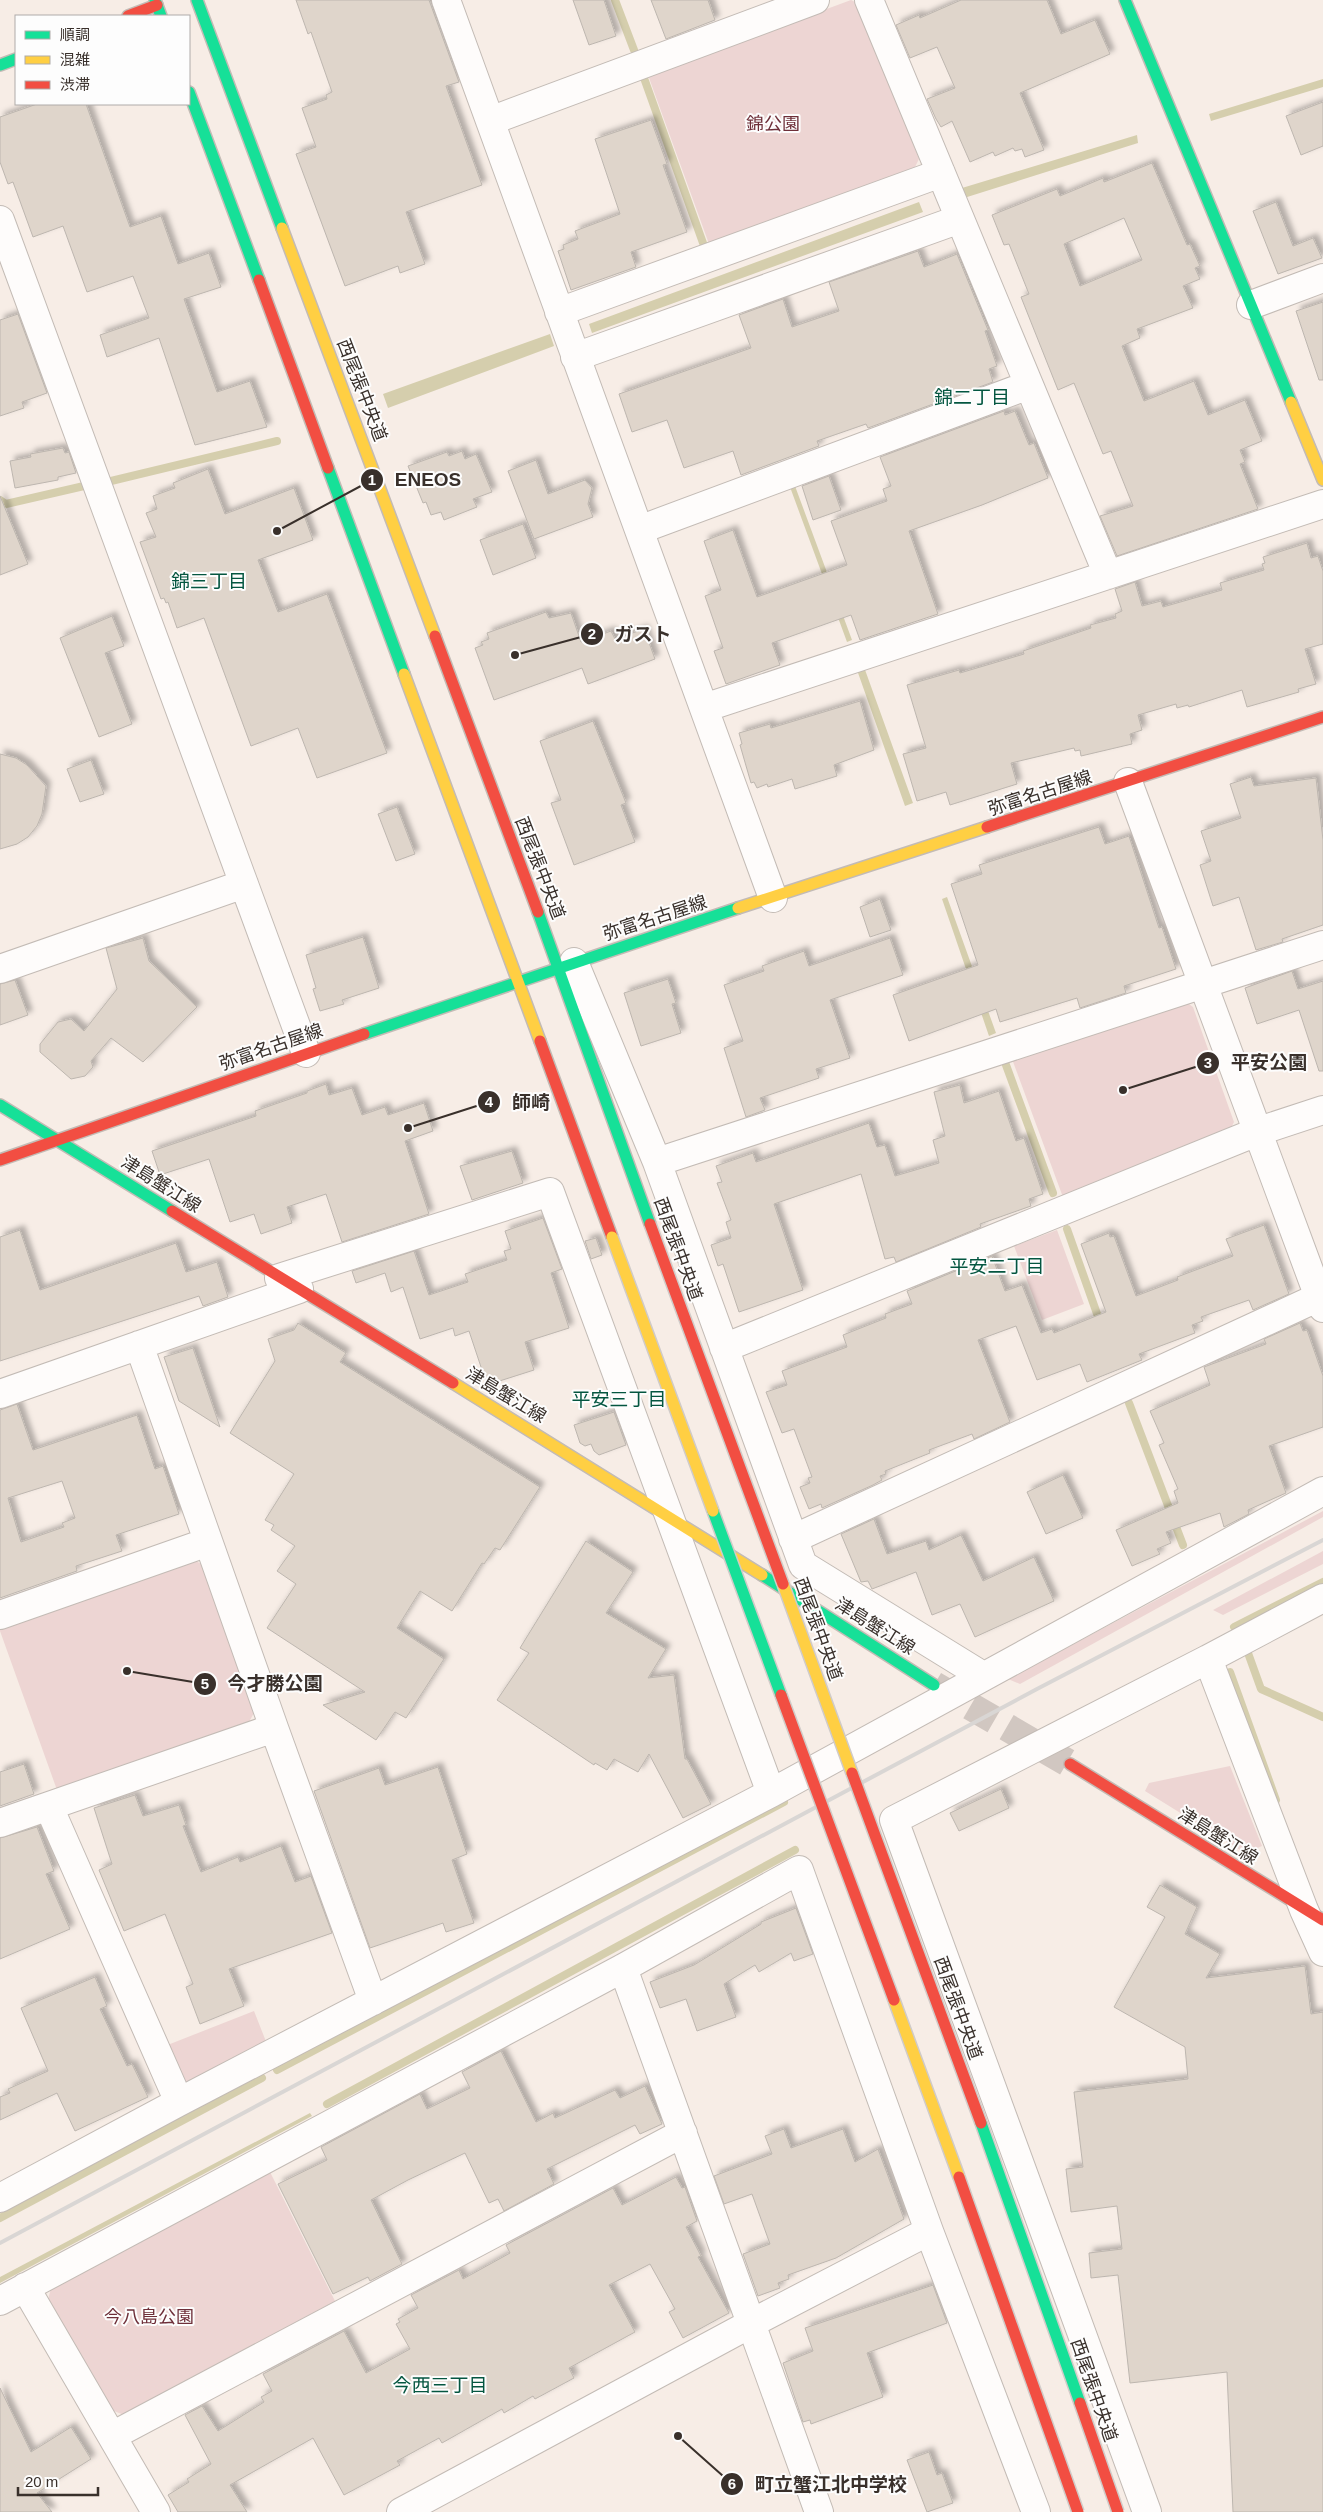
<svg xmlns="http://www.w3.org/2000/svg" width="1323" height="2512" font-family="Arial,'Noto Sans JP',sans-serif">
  <defs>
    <filter id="shadow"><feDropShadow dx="4.5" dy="-4.5" stdDeviation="2.5" flood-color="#0004"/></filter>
  </defs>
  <rect width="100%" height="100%" fill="#f7ede6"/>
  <path fill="#edd5d3" d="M851,0L857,3L919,159L915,167L709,244L648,75Z
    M1186,1002L1193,1007L1234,1122L1228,1134L1064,1200L1012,1059Z
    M1057,1230L1084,1304L1042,1320L1014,1246Z
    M1323,1511V1517L1020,1684L1008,1679Z
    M1323,1551V1564L1223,1615L1213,1610Z
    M191,1558L203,1565L255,1711L249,1722L57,1790L0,1631V1626Z
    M1230,1766L1262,1846L1248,1852L1240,1850L1145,1791L1149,1783Z
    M254,2011L267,2044L196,2081H181L165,2046Z
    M269,2170L335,2301L124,2415L104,2407L48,2300L52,2284Z"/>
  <path fill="#d5cead" d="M1323,79V87L1211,121L1209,114Z
    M1137,135L1138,143L964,198L962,188Z
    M919,202L923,212L592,333L589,324Z
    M550,334L554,346L388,408L383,394Z
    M795,486L852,640L847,642L790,487Z
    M864,667L913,803L905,806L857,670Z
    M947,897L996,1033L989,1036L942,899Z
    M310,2113L312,2116L0,2283V2277Z"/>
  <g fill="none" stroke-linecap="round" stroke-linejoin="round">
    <path stroke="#d5cead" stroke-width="8" d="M615,0L634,50
      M644,78L703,243
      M111,481L277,441
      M0,500L6,504L84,486
      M1006,1065L1053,1193
      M1067,1229L1101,1325
      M1129,1403L1183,1545
      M1234,1627L1323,1582
      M1248,1653L1261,1689L1323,1717
      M1230,1672L1276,1800
      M277,2070L784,1802
      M327,2104L795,1850
      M0,2218L262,2078"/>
  </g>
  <path fill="#dfd5cb" stroke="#bdb6af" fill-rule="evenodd" filter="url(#shadow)" d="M296,0H429L459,82L446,86L482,185L406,212L425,264L400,273L398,266L345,286L296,154L316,147L302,108L327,99L326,95L332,92L311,32L308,34Z
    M573,0H604L616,36L589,45Z
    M651,0H708L715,20L666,39Z
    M961,0H1047L1061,34L1095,20L1110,54L1020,93L1044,150L1025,157L1022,149L1015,151L1013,148L995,156L993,152L970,162L952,121L941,127L936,119L927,99L955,88L937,47L910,58L896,25L919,15L920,18Z
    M1323,102V146L1301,155L1286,116Z
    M37,104H86L130,227L161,216L178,264L209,253L221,287L184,299L217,392L250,381L267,427L195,445L159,338L107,357L100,335L149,318L133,276L87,292L63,226L33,237L13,182L8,184L0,162V117Z
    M651,120L667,164L663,165L687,232L631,252L636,267L571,290L558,251L564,249L563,245L578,239L575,231L620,214L595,139Z
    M1152,163L1187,245L1190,244L1200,266L1195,268L1200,279L1183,286L1193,308L1137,329L1140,338L1122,346L1144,401L1194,381L1208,415L1245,400L1262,441L1240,450L1245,462L1240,464L1258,509L1117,556L1100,516L1133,506L1111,451L1103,454L1074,383L1058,390L1021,297L1029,294L1009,244L1004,245L992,215L1057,189L1060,196L1103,178L1104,182ZM1124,218L1142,260L1080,286L1064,244Z
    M1276,202L1293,246L1313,238L1322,258L1278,274L1253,211Z
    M918,251L924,267L957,254L988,330L985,331L997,366L989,369L993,382L868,428L866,424L817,441L819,446L741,475L733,451L684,468L667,420L632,432L619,394L751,348L739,315L783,299L792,327L839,311L829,282Z
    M1323,302V380H1319L1296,311Z
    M18,314L47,393L22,402L24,408L0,416V320Z
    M1004,411L1005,415L1015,411L1029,445L1034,443L1048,478L982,505L909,531L938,614L860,640L851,615L772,643L780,665L726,684L714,651L723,648L705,596L721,590L704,541L733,530L757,597L847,565L831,521L887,501L883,489L891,486L880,457Z
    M63,448L65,453L69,452L76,473L58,477V480L15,488L10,461L31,457L30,454Z
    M462,451L465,459L476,454L492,492L473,499L477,507L444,520L441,512L431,515L426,502L423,503L408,466L447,452L449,456Z
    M536,460L548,494L585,480L592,488L588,504L593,517L534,539L508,471Z
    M208,469L225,514L294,488L313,540L258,560L278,612L327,594L387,753L317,778L298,728L251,746L204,618L177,628L168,602L166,603L164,598L161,599L140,542L156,537L146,513L157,509L153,496L175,488L173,483Z
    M829,476L841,510L813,520L802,486Z
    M0,496L28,564L0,575Z
    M523,524L536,558L493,575L480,540Z
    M1307,543L1311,558L1318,556L1323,571V644L1305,649L1316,684L1298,689L1299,692L1247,707L1242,690L1189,707L1188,705L1177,708L1176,704L1138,715L1142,730L1130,734L1132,744L1081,756L1080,750L1075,751L1074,748L1011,763L1017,784L950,805L946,792L917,801L903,754L926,748L907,685L959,670L960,673L1024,654L1023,651L1091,628L1090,625L1116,618L1115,614L1122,611L1115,589L1135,582L1142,606L1161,601L1163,607L1222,590L1220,583L1264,570L1262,564L1265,563L1263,557Z
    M546,612L549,618L571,613L581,642L611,631L615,639L644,629L655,659L588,684L582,668L494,700L475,648L483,645L481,642L489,639L487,633Z
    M112,616L124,646L105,653L132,724L99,737L60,638Z
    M860,701L874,750L834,765L837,776L795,789L792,779L768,787L767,784L757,788L754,782L751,783L740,745L742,744L739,733L770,724L771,728Z
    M593,721L626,803L621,805L635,842L574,865L551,803L561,800L540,741Z
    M0,754L16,758L27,765L46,786L42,814L37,826L28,837L17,844L0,849Z
    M91,760L104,794L80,802L67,769Z
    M1251,777L1254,786L1316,778L1323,840V925L1282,939L1283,942L1256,950L1239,897L1213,906L1200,865L1211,861L1201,831L1241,818L1230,784Z
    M397,807L415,854L396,861L378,814Z
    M1099,827L1105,844L1129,836L1159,928L1162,927L1176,969L1124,986L1126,993L1080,1008L1077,998L1000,1022L996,1009L909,1041L893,995L978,965L951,884L982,874L979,865Z
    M880,899L891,930L870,937L860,907Z
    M363,937L379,988L342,1000L344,1004L320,1011L313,989L316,988L306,955Z
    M143,938L149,961L197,1007L143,1062L111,1038L91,1061L93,1067L85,1076L71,1079L40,1052V1044L58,1022L71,1019L84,1031L117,989L106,948Z
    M890,938L903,975L830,1000L850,1058L816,1069L819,1078L760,1098L765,1110L746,1117L724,1048L743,1041L724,985L764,971L762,966L804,951L809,966Z
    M1292,971L1298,989L1323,981V1071H1319L1299,1010L1257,1024L1245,988Z
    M668,979L676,1003L672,1004L681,1033L641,1046L624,993Z
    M15,980L28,1015L0,1025V984Z
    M326,1084L329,1095L352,1088L362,1115L385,1107L388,1115L424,1103L433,1131L405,1141L429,1214L342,1242L326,1194L287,1207L292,1223L261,1234L254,1214L230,1222L209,1159L160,1175L152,1151L256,1116L255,1111L307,1093V1091Z
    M960,1085L964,1103L999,1091L1016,1141L1024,1138L1043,1194L1029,1199L1031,1206L980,1224L981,1227L896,1262L894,1257L885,1259L861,1174L774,1204L803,1290L739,1312L723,1264L718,1266L711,1245L731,1238L726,1222L731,1220L717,1183L722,1182L716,1166L753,1153L756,1162L869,1123L877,1147L885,1145L895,1176L939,1163L933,1140L945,1136L934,1092Z
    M512,1151L523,1183L472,1200L460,1166Z
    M543,1218L562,1269L551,1273L569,1328L525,1342L534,1370L487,1385L469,1331L455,1336L453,1328L420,1339L403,1287L391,1292L385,1273L356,1283L352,1271L414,1251L429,1295L468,1282L465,1274L507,1260L504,1251L511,1249L505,1231Z
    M1264,1225L1289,1294L1253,1310L1249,1300L1201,1317L1203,1321L1192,1325L1195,1333L1139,1354L1142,1360L1087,1382L1080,1364L1037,1380L1016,1326L978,1340L1010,1422L974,1439L972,1434L929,1450L930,1453L885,1471L886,1474L880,1476L882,1480L873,1485L822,1508L821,1504L809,1509L800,1487L810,1483L808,1478L812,1477L794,1429L782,1433L766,1392L787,1385L782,1371L847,1347L843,1335L886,1318L885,1314L912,1304L907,1291L992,1256L1005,1291L1022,1285L1041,1333L1052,1329L1054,1333L1106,1312L1081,1244L1109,1233L1110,1237L1114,1236L1136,1296L1178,1280L1177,1277L1233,1256L1226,1239Z
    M20,1230L40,1290L176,1243L186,1272L217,1262L228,1297L203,1306L199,1296L0,1361V1237Z
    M596,1238L602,1255L591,1259L585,1241Z
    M298,1323L346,1353L340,1362L540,1487L500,1550L495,1548L484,1564L482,1563L452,1611L420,1591L397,1628L444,1659L406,1718L395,1712L376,1740L323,1705L365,1692L267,1628L296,1584L277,1571L295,1546L271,1530L274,1525L265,1520L294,1474L230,1433L275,1361L268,1339L294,1330Z
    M1300,1323L1303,1331L1307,1330L1323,1376V1427L1269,1446L1286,1493L1248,1510L1249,1514L1224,1527L1220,1513L1166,1532L1171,1543L1157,1549L1160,1554L1132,1566L1116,1530L1178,1503L1174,1491L1178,1489L1159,1445L1164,1443L1150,1411L1210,1385L1204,1367L1266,1344L1264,1339Z
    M193,1348L220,1427L179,1401L164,1357Z
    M17,1404L33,1450L137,1415L155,1469L163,1466L179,1514L116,1535L122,1551L76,1566L77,1571L0,1598V1410ZM62,1481L75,1518L62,1523L64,1527L21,1542L8,1498Z
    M614,1412L626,1445L599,1455L594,1451L591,1444L585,1446L580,1443L574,1425Z
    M1063,1475L1083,1518L1046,1534L1027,1492Z
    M874,1519L887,1554L926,1541L929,1550L961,1535L983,1581L1034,1557L1054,1601L975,1637L960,1604L932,1615L916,1572L872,1589L868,1581L861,1582L841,1534Z
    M586,1541L633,1572L606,1613L666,1649L648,1678L674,1675L685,1759H687L711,1804L683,1818L649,1754L638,1772L614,1759L607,1770L595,1763L594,1765L497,1700L529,1653L520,1648Z
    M24,1764L34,1794L0,1806V1772Z
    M438,1767L467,1854L452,1860L474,1923L446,1932L443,1923L370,1948L314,1791L379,1768L385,1785Z
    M1001,1789L1009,1808L959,1831L950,1813Z
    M135,1795L143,1816L179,1805L186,1825L183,1826L201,1872L238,1857L240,1862L281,1846L295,1882L311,1876L332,1933L229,1969L244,2006L200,2024L186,1987L193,1984L165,1914L124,1931L99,1870L112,1864L94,1808Z
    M37,1827L54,1871L46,1874L70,1929L0,1959V1838Z
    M1160,1885L1197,1907L1185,1934L1220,1954L1206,1978L1305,1966L1311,2014L1323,2012V2512H1233L1227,2372L1130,2383L1118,2275L1091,2278L1089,2253L1122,2249L1117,2206L1071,2212L1066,2169L1083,2167L1074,2092L1188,2079L1185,2047L1114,2007L1165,1917L1147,1907Z
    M796,1908L813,1954L794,1961L791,1953L759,1972L755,1965L724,1984L736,2017L697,2031L686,1999L660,2008L650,1982L694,1965L761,1924V1922Z
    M95,1977L107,2006L100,2009L127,2066L132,2064L148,2097L75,2131L57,2093L0,2120V2097L10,2093L8,2089L48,2071L21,2008Z
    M501,2051L536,2122L553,2113L555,2118L615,2090L620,2098L645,2086L662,2124L640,2134L635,2125L547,2169L554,2184L504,2211L498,2199L489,2203L465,2153L408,2180L371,2200L402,2264L370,2281L368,2277L333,2294L278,2184L327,2160L321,2147L420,2094L427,2109L470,2088L462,2072Z
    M784,2129L791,2148L843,2129L855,2162L878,2149L904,2219L836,2258L788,2275L789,2279L778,2283L780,2288L758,2296L743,2254L770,2244L752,2194L724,2204L714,2176L772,2154L765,2136Z
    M676,2177L682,2188L685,2187L697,2221L686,2227L701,2256L698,2257L729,2313L683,2338L669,2312L675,2309L650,2264L609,2285L635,2332L569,2368L574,2378L535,2399L533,2396L504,2413L502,2409L442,2443L439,2438L397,2461L400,2465L344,2495L313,2438L230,2485L247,2512H178L168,2495L189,2482L187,2479L211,2464L185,2415L202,2406L218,2431L264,2402L261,2397L272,2391L263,2374L344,2331L366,2373L410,2349L396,2324L400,2322L398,2319L418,2308L411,2295L459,2270L463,2279L510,2253L506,2245L613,2188L622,2205Z
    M933,2285L947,2323L867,2353L883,2397L811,2424L810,2420L803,2422L783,2363L813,2351L805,2328Z
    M0,2388L31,2452L71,2427L91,2459L37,2493L52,2512H0Z
    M929,2452L937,2475L942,2473L953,2503L927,2512L907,2460Z"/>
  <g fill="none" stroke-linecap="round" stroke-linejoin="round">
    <path stroke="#d1c7c1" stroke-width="28" stroke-dasharray="28 14" stroke-linecap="butt" d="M934,1685L1070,1764"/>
    <g stroke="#c3bbb5" stroke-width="30">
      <path id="street" d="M446,0L773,898
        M869,0L1108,575
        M490,121L815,0
        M0,220L306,1053
        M1251,305L1323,278
        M559,312L941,173
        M575,357L960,219
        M639,530L1029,385
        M704,708L1323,504
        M1128,782L1323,1308
        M574,962L657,1162L803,1565L983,1676
        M0,969L244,884
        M657,1162L1323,945
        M279,1278L550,1192L771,1793
        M139,1345L274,1728L373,2001
        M724,1348L1259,1131L1323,1110
        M0,1394L299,1289
        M793,1539L1319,1297
        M0,1615L208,1542
        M1208,1659L1323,1598
        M49,1807L179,2102
        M0,1823L274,1728
        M623,1968L819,2512
        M0,2198L179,2102L771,1793L1323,1491
        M25,2287L156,2512
        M0,2301L623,1968L799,1870L929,2231L1036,2512
        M112,2436L683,2133
        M401,2512L752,2323L929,2231
        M1147,2512L894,1820L1208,1659L1304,1910L1323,1952"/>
    </g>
    <g stroke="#c3bbb5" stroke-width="14">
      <path id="fast" d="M155,0L161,16
        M197,0L282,228
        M1125,0L1291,402
        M0,65L16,59
        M189,92L259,280
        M328,468L404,674
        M538,912L650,1224
        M364,1034L738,908
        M0,1105L172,1211
        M762,1575L934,1685"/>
    </g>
    <g stroke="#c3bbb5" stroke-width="14">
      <path id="slow" d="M282,228L435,636
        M1291,402L1323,480
        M404,674L540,1041
        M738,908L987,827
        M453,1383L762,1575"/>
    </g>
    <g stroke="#c3bbb5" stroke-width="14">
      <path id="jam" d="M128,16L157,5
        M259,280L328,468
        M435,636L538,912
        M987,827L1323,717
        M540,1041L612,1237
        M0,1160L364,1034
        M172,1211L453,1383
        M1070,1764L1323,1920"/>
    </g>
    <use href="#street" stroke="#fefcfb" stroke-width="28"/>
    <use href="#fast" stroke="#16e098" stroke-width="11"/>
    <use href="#slow" stroke="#ffcf43" stroke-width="11"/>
    <use href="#jam" stroke="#f24e42" stroke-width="11"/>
    <path stroke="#d9d6d4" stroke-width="4" d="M0,2243L1037,1689L1323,1540"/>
    <g stroke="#d0cbc8" stroke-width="14" stroke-linecap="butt">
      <path id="fast-bridge" d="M713,1511L781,1695
        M981,2123L1080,2403"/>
    </g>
    <g stroke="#d0cbc8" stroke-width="14" stroke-linecap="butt">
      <path id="slow-bridge" d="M612,1237L713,1511
        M783,1584L852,1773
        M894,2000L959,2177"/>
    </g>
    <g stroke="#d0cbc8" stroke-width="14" stroke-linecap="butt">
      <path id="jam-bridge" d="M650,1224L783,1584
        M781,1695L894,2000
        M852,1773L981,2123
        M959,2177L1078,2512
        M1080,2403L1118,2512"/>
    </g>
    <use href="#fast-bridge" stroke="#16e098" stroke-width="11"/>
    <use href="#slow-bridge" stroke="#ffcf43" stroke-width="11"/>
    <use href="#jam-bridge" stroke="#f24e42" stroke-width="11"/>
  </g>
  <g text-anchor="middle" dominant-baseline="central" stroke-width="4" stroke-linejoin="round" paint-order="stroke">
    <g font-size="18" fill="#6e2f39" stroke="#fdfdfd">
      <text x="773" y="124">錦公園</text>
      <text x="149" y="2317">今八島公園</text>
    </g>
    <g font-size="18" fill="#39302b" stroke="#fdfdfd">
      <text transform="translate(362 390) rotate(69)">西尾張中央道</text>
      <text transform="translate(1040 793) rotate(-18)">弥富名古屋線</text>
      <text transform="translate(540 868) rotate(69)">西尾張中央道</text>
      <text transform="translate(655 918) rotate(-18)">弥富名古屋線</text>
      <text transform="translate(271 1047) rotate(-19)">弥富名古屋線</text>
      <text transform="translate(161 1184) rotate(32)">津島蟹江線</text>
      <text transform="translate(678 1249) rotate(70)">西尾張中央道</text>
      <text transform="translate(506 1395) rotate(31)">津島蟹江線</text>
      <text transform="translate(875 1626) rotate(32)">津島蟹江線</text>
      <text transform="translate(818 1629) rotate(70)">西尾張中央道</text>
      <text transform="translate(1218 1836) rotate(32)">津島蟹江線</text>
      <text transform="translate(958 2008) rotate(70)">西尾張中央道</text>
      <text transform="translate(1094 2390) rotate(71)">西尾張中央道</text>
    </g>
    <g font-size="19" fill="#045640" stroke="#fdfdfd">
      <text x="972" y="397">錦二丁目</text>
      <text x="209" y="581">錦三丁目</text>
      <text x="997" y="1266">平安二丁目</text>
      <text x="619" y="1399">平安三丁目</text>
      <text x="440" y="2385">今西三丁目</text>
    </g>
  </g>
  <path fill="none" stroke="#39302b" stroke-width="2" d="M277 531L372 480M515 655L592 634M1123 1090L1208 1063M408 1128L489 1102M127 1671L205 1684M678 2436L732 2484"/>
  <g fill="#39302b" stroke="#fdfdfd" stroke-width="2">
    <circle cx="277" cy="531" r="5"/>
    <circle cx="515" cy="655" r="5"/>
    <circle cx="1123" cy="1090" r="5"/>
    <circle cx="408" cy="1128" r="5"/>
    <circle cx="127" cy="1671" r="5"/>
    <circle cx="678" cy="2436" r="5"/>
    <circle cx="372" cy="480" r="12"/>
    <circle cx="592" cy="634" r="12"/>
    <circle cx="1208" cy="1063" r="12"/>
    <circle cx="489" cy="1102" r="12"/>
    <circle cx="205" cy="1684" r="12"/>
    <circle cx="732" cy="2484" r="12"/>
  </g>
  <g font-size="15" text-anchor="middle" font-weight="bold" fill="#fff">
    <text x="372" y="485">1</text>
    <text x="592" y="639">2</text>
    <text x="1208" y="1068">3</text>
    <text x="489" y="1107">4</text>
    <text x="205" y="1689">5</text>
    <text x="732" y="2489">6</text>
  </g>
  <g font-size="19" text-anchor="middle" font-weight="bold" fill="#39302b" stroke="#fdfdfd" stroke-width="4" stroke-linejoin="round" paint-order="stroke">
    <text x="428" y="486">ENEOS</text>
    <text x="643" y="641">ガスト</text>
    <text x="1269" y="1069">平安公園</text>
    <text x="531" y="1109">師崎</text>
    <text x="275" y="1690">今才勝公園</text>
    <text x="831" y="2491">町立蟹江北中学校</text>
  </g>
  <rect x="15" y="15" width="175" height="90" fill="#fdfdfd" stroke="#afaba9"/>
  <rect x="25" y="31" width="25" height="8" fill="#16e098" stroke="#afaba9"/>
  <text x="60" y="40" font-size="15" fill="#39302b">順調</text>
  <rect x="25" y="56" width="25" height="8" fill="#ffcf43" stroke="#afaba9"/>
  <text x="60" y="65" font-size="15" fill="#39302b">混雑</text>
  <rect x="25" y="81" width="25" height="8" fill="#f24e42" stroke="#afaba9"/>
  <text x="60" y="90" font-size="15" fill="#39302b">渋滞</text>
  <path d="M18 2487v8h80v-8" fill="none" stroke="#39302b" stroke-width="2.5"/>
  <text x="25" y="2487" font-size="15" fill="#39302b" stroke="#fdfdfd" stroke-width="4" paint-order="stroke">20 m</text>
</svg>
